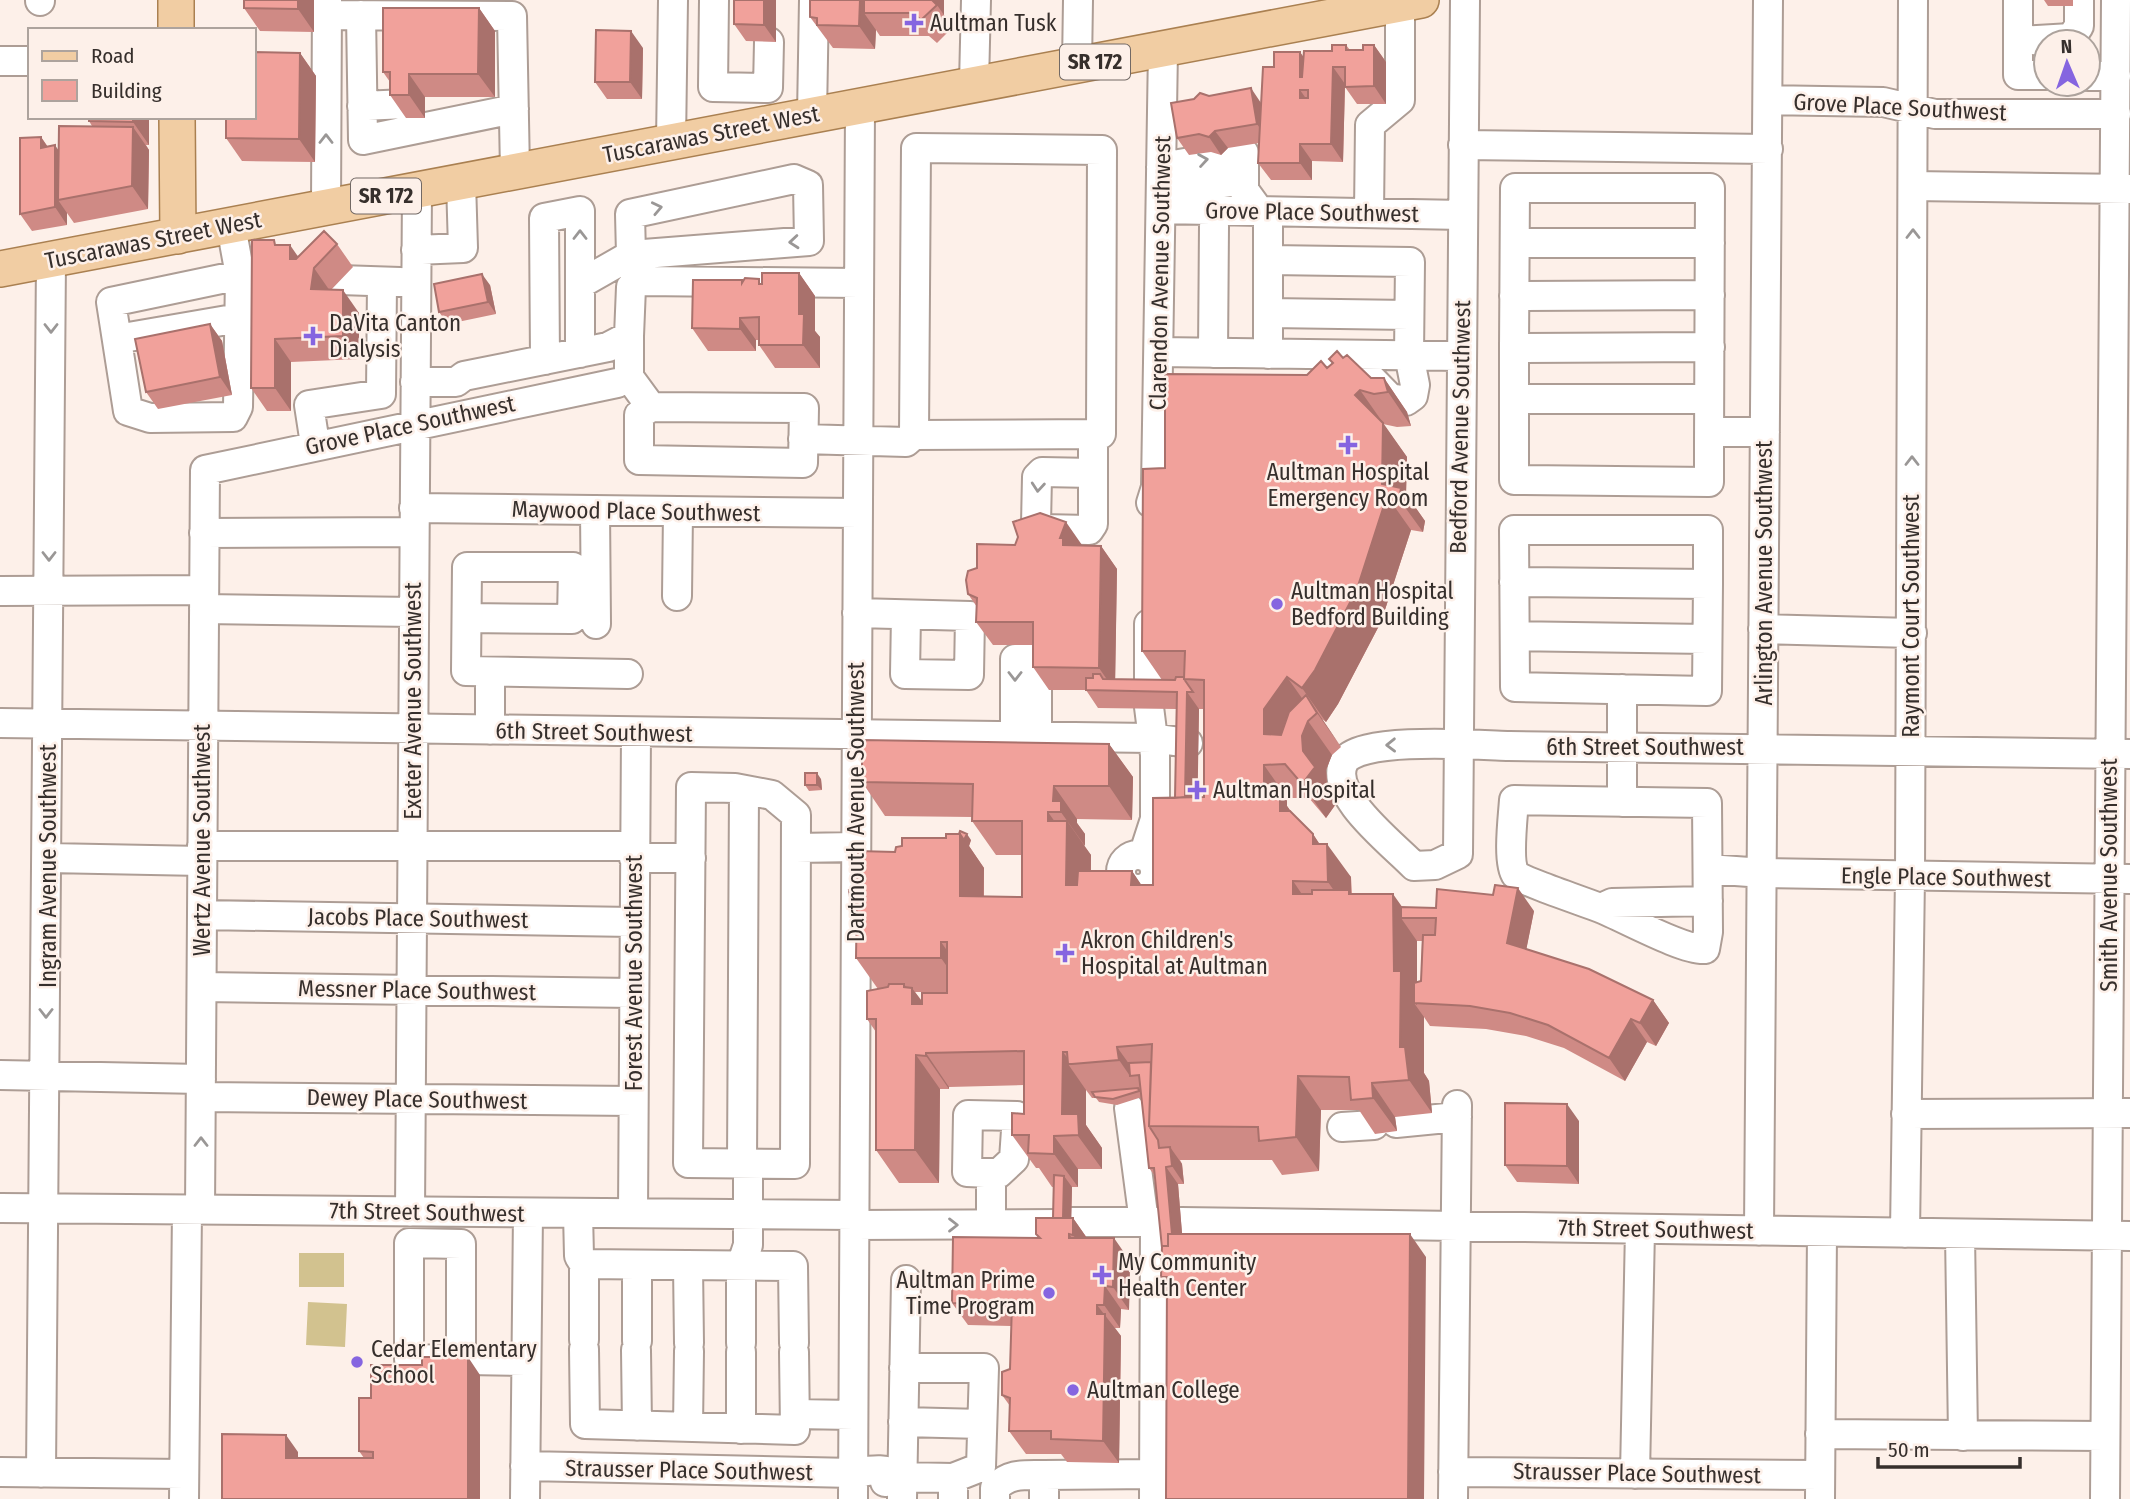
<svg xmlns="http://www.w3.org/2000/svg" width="2130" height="1499" font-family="'Fira Sans Condensed',sans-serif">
  <rect width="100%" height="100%" fill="#fdf0e9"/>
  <path fill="#d2c28f" d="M299,1253H344V1287H299Z
    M308,1302L347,1304L345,1347L306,1345Z"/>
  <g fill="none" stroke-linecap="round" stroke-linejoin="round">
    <g stroke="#ad9d95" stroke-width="32">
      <path id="minor" d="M40,0V1
        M714,0L713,87L768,88L769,42
        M1465,0C1461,285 1462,569 1458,854L1435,865L1414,866C1393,844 1327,794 1344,762C1358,736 1479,745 1509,746C1716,747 1923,750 2130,754
        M2018,0V75H2046
        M327,15L512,16L515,171
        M361,15L363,140L514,109
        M2018,41L2071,38L2079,26V0
        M0,61H30
        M1077,65L1078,0
        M2088,76H2116
        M974,84L976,0
        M1768,100L1883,102L1935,114H2116
        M362,106L406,104
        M812,115L814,0
        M671,142L673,0
        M1463,145L1768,149
        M1161,167L1244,153V190L1260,212
        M1161,183L1189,187L1244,180
        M1913,186L2130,189
        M326,207L327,0
        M1161,209L1463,215
        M1369,213L1370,125L1400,100V4
        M1268,225V354
        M231,226L240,275L111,302L128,411L150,418L233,417L238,407L240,275
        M1515,243H1710
        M416,250L463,248L461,182
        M1268,260L1410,262L1409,355L1415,385L1413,396L1406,401L1390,398L1348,355
        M340,280L400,282
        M580,284L631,255L809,241L808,185L794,179L630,214L631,255
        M1514,296L1710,295
        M1268,313L1409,315
        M629,336V377L651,407
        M117,339L239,318
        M1514,348V480L1709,482V446L1710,188H1515L1514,348L1710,347
        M1159,352L1461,356
        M1213,353L1214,226
        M545,360L544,218L580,211V353
        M415,382H456L464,376L608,347L629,336L631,287L641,281L859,283
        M1514,399H1709
        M651,407L804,408L803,463L639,460V415Z
        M1709,432H1765
        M1093,434V524L1089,530L1042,529L1036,524L1037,477L1042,472L1093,473
        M803,439L906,442L914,435L1101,434L1102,150L916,148L914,435
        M315,444L309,405L381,394L382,282
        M1151,503L1156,487L1163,49
        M414,508L858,513
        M595,510L596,624
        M204,533L414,532
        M1514,582L1708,584L1707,691L1515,687L1514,530H1708V584
        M0,591L204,590
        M677,596L678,512
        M204,609L414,612
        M857,613L970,616L969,675L905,674L906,615
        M467,618L572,619L573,567H467L466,671L628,674
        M1763,629L1912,633
        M1515,636L1707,639
        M1149,697V624
        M0,723L1152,738L1188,743
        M490,730V672
        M1015,736V659H1037V736
        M691,787L735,788L772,795L796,815L795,1164L688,1163Z
        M1514,800L1707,803L1708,932L1705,949C1684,951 1625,918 1600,908C1587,903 1520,880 1516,875C1507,863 1513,816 1514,800Z
        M1622,802V689
        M202,846H634
        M796,848L856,847
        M1121 872a17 17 0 1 1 34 0a17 17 0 1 1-34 0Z
        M1143,856L1155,819V755L1149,707
        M48,858L202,861
        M634,858H691
        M1708,869L1763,873L2130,879
        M1601,908L1612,903L1708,901
        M202,915L633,922
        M202,987L633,993
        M0,1075L201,1079
        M201,1097L633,1101
        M1129,1108L1144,1222
        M1906,1114L2130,1113
        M1396,1123L1457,1117
        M1342,1127L1374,1125
        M742,1164L744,790
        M0,1208L854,1215
        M200,1210L205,470L617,383
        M410,1212L417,190
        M578,1213L579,1256L584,1264V1340
        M633,1213L636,732
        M1071,1222H1164
        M1181,1222L2130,1236
        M854,1225L1061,1224
        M991,1225V1173L967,1172L968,1115L1017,1116L1014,1159L999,1173H991
        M1759,1231L1768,0
        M1905,1233L1910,876L1913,0
        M1960,1234L1963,1436
        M584,1264L793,1266L794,1343
        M637,1265V1341
        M688,1265L689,1343
        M741,1343V1266L748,1245V1163
        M584,1349L585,1424L795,1430L794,1352
        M636,1350L637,1426
        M741,1352V1429
        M461,1360V1244L409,1243V1359L526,1361
        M904,1368H984L981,1467L953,1478
        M795,1414L853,1415
        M903,1422L982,1424
        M688,1427L689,1351
        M1820,1434L2105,1436
        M525,1466L853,1473C872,1470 885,1467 902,1477
        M0,1472L184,1474
        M1453,1472L1820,1475
        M41,1473L51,260
        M1635,1474L1640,1229
        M1044,1475L1154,1474
        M885,1482L902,1477L953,1478V1499
        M184,1499L187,1210
        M525,1499L528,1213
        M853,1499L860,106
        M902,1499L906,1280
        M995,1499V1488C1009,1473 1024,1475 1044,1475V1499
        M1154,1499L1155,1222
        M1453,1499L1457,1105
        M1820,1499L1822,1232
        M2105,1499L2116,0"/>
    </g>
    <g stroke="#aa8051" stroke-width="38">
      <path id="major" d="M176,30V0
        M177,117L178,236
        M0,269L1421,0"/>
    </g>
    <use href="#minor" stroke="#fff" stroke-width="28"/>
    <use href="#major" stroke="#f1cda3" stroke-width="35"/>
  </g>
  <path fill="#cf8a85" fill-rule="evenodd" d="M314,0V32L260,31L244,8Z
    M734,0H776V42L746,41L734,24Z
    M810,0H944V15L953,27L937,43L929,36H880L876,30L875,49L833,48L810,17Z
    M2044,0H2073V6H2048Z
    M479,8L495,31V97H425V118H406L390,95V82L383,72Z
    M1346,45L1350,50H1363L1374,45L1386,62V104H1357L1345,87V84L1343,162L1312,161V180H1271L1258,163L1259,143L1228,148L1221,155L1211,152L1189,155L1177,138L1209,96L1261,104L1274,67L1300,52L1303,57L1332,51Z
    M643,48L642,99H607L595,82Z
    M300,53L316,76L315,162L242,161L226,138Z
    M149,117V145H146L149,150L148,209L74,223L67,213V225L32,231L20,214L41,137L48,147L59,151L92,126L89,121Z
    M337,244L353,267L331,290L359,313V359L291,362V411H267L251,388L277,245L298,256Z
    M799,273L815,296V331L820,337V368H775L759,345V340H756V351H708L692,328L743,281L762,284Z
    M490,285L496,314L448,324L439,312Z
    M210,324L222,341L232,395L158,409L146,392Z
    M1343,358L1371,378H1384L1407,412L1411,426L1397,427L1383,424L1407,457L1406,494L1425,521L1423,532L1411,530L1381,622L1338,704L1326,722L1322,719L1341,747L1332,755L1326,770L1327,784L1338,801L1326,818L1309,798H1287V806L1292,813L1313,834L1319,844L1351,877L1352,894L1402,907L1534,911L1526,950L1653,1000L1669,1023L1656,1046L1647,1042L1625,1081L1564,1048L1526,1036L1486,1029L1430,1026L1424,1017V1073L1429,1081L1432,1113L1395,1117L1397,1131L1375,1134L1359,1110H1321L1319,1171L1282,1175L1272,1160H1180L1182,1164L1184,1184H1178L1182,1234L1426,1257L1167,1285L1161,1277L1162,1248L1155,1176L1149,1168L1142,1097L1117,1105L1099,1102L1096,1098H1092L1086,1090V1125L1102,1148V1169H1078V1187H1072L1071,1218H1073L1087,1238L1130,1261L1129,1310L1121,1309L1120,1328H1115L1121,1336L1119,1463L1067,1462L1061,1454H1026L1009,1431L1010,1406L1002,1395L1010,1369L1011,1326L968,1325L952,1303L1039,1238L1036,1234L1053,1218V1187H1052L1039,1168H1036L1012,1135L1024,1114V1085L949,1087V1089H940L939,1183H899L876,1150V1032L867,1019L878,989L856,958L857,908L850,897L895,852L971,840L969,846L984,868V897H1022V855H996L972,821V817L885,816L862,782L1109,744L1133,777L1132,820L1077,819V823L1085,834L1084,846L1091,855V871H1132L1141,885H1153L1175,798L1176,709L1098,708L1086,690H1049L1033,667V645H993L976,622L977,607L968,594L1082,546H1101L1117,569L1115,679L1162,680L1142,651L1165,468L1307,375L1327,368L1332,363L1329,359ZM1199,709H1204V797H1197ZM1417,941H1422L1421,981L1417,982ZM915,992H947V993L922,1001Z
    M821,779L822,790L809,791L805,785Z
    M1579,1121V1184L1517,1182L1505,1165Z
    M480,1375V1499H222L298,1452V1458H364L359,1451L371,1398Z"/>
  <path fill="#a9716c" d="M298,0H314V32L298,9Z
    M764,0H776V42L764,25Z
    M860,0H876L864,13L876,30L875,49L859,26Z
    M930,0H944V15L937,5Z
    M479,8L495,31V97L478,74Z
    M631,31L643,48L642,99L630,82Z
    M1374,45L1386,62V104L1374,86Z
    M1300,52L1312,69V94L1300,77Z
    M300,53L316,76L315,162L299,139Z
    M1333,67L1345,84L1343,162L1331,144Z
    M409,74L425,97V118L409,95Z
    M1251,88L1263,106L1269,141L1257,124Z
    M1300,90L1312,107L1300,98Z
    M133,117H149V145L133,122Z
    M133,127L149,150L148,209L132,186Z
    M1215,131L1228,148L1221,155L1209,137Z
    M41,137L53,155L41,148Z
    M1300,144L1312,161V180L1300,163Z
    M55,145L67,163L58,200L67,213V225L55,207Z
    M290,245L306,268L290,259Z
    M314,268L330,291L311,289Z
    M799,273L815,296V331L820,337V368L803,345L799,314Z
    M482,274L490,285L496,314L488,302Z
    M343,290L359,313V359L343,336Z
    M740,318L756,340V351L740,329Z
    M210,324L222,341L232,395L220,377Z
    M275,339L291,362V411L275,388Z
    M1384,378L1407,412L1411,426L1388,392Z
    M1360,390L1407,457L1406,494L1425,521L1423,532L1399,499L1382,484L1355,395Z
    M1387,496L1411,530L1381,622L1338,704L1326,722L1302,688Z
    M1066,522L1082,545H1063L1060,538Z
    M1101,546L1117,569L1115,691L1099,668Z
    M1287,677L1311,711L1288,743L1264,734V709Z
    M1187,692L1199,709L1197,831L1185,814Z
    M1306,695L1329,729L1341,747L1317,713Z
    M1308,721L1332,755L1326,770L1327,784L1338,801L1326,818L1302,784L1303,751L1302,736Z
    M1109,744L1133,777L1132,820L1109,786Z
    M1264,765L1287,798V806L1304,830L1264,797Z
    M817,773L821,779L822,790L817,785Z
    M1054,786L1077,819V823L1085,834V846L1053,801Z
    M1048,812L1067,839V821L1091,855L1090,919L1066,885L1048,821Z
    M960,834H967L971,840L969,846L984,868L983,930L960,896Z
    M1313,834L1327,855V844L1351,877V893L1372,924L1351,915L1328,882L1313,844Z
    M1132,871L1155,905L1131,885Z
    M1293,881L1316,915L1293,894Z
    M1518,888L1534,911L1523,966L1507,943Z
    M1393,894L1410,918H1401L1417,941V1005L1414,1003L1424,1017V1073L1429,1081L1432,1113L1409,1080L1400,1047L1394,971Z
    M941,942L965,976V992L941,958Z
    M904,984L912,996V988L936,1021L912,1004L904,987Z
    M1653,1000L1669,1023L1656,1046L1640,1023Z
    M1631,1019L1647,1042L1625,1081L1609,1058Z
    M1117,1047L1137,1075L1130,1076L1119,1060Z
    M1063,1052L1072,1064H1068L1086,1090V1125L1102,1148V1169L1062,1114Z
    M926,1053L949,1087V1089L926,1056Z
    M916,1055L940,1089L939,1183L915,1150Z
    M1298,1076L1321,1110L1319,1171L1296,1137Z
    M1372,1083L1395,1117L1397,1131L1373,1098Z
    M1567,1104L1579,1121V1184L1567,1166Z
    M1054,1136L1078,1169V1187L1054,1154Z
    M1170,1147L1182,1164L1184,1184L1172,1166Z
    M1166,1167L1178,1184L1184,1257L1172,1239Z
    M1064,1176L1072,1187L1071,1234H1069L1085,1257L1063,1229Z
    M1073,1218L1089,1241V1257L1073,1235Z
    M1410,1234L1426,1257L1424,1499H1408Z
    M1114,1238L1130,1261L1129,1310L1113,1287Z
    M1105,1286L1121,1309L1120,1328L1104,1305Z
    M1097,1305L1121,1336L1119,1463L1103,1441Z
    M468,1357L480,1375V1499H468Z
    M286,1435L298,1452V1475L286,1458Z"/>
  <path fill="#f1a19b" stroke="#a9716c" stroke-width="2" fill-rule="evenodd" d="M244,0H298V9L244,8Z
    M734,0H764V25L734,24Z
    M810,0H860L859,26L817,25V18L810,17Z
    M864,0H932L937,5L921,20L913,13H864Z
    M383,8H479L478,74H409V95H390V72H383Z
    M596,30L631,31L630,82H595Z
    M1332,45H1346V50H1363V45H1374V86L1345,87V67H1333L1331,144H1300V163H1258L1263,67H1274V52H1300V77H1302L1304,51H1332ZM1300,90H1308V98H1300Z
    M254,52L300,53L299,139L226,138V117H254Z
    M1251,88L1257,124L1215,131L1209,137L1199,134L1177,138L1171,103L1194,99L1200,93L1209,96Z
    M89,117H133V122L89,121Z
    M59,126L133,127L132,186L58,200Z
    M41,137V148L55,145V207L20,214V138Z
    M324,231L337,244L314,268L311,289L343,290V336L275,339V388H251L252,240H274L275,245H290V259H296Z
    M762,273H799V314H804L803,345H759V317L740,318V329L692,328L693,280H742V283L745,278L759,279V284H762Z
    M482,274L488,302L439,312L434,284Z
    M210,324L220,377L146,392L135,339Z
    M1337,351L1343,358L1347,355L1371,378H1384L1388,392L1374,394L1360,390L1355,395L1383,423L1382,484L1401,488L1399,499L1387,496L1357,589L1315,670L1302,688L1287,677L1264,709V734L1281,735L1289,712L1306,695L1317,713L1308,721L1302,736L1303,751L1315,767L1302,784L1285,764L1264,765V797L1280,796V811H1290L1313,834V844H1327L1328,882L1293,881V894H1312V890H1349V894H1393L1394,971H1401L1400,1047H1405L1409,1080L1372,1083L1373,1098L1351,1100L1349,1077L1298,1076L1296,1137L1259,1141L1258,1127L1149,1126L1152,1044L1117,1047L1119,1060L1072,1064H1068L1067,1052H1063L1062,1114H1078L1079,1135L1054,1136V1154L1028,1153L1029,1135H1012V1113L1024,1114V1051L926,1053V1056L916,1055L915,1150H876V1019H867V991L888,987L889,984H904V987L912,988V1004H922V993H947V942H941V958H856L857,897H850L849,890H857L858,851L895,852L896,847L902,846V838H946V834H960V896L1022,897V821H972L973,784L862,782V740L1109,744V786H1054L1053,801H1061V812H1048V821H1067L1066,885H1077L1078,871H1132L1131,885H1153V798L1204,797V680L1184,679L1185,651H1142L1143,469L1165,468V374L1307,375L1321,361L1327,368L1333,363L1329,359Z
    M1040,513L1066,522L1060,538H1063V545L1101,546L1099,668L1033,667V622H976L977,598L968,594L966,580L968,571L977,568V544L1015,545L1018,537L1013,522Z
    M1093,674H1100L1103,679L1175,680L1176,677H1184V679L1193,692H1187L1185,797L1175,798L1177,692L1086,690V678H1093Z
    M805,773H817V785H805Z
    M960,831L967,834L964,840L960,834H959Z
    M1495,885L1518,888L1507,943L1589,969L1653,1000L1640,1023L1631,1019L1609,1058L1548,1025L1510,1013L1470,1006L1414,1003V983L1421,981L1423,935H1435L1436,918H1401V907L1436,908L1437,889L1493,895Z
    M1151,1062L1149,1126L1158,1140L1159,1148L1170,1147L1172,1166L1166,1167L1172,1234H1168V1246H1162V1248L1154,1168H1149L1139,1075L1130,1076L1129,1063Z
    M1138,1088L1139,1091L1113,1099L1095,1097L1092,1092Z
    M1505,1103L1567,1104V1166L1505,1165Z
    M1054,1175L1064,1176L1063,1218H1053Z
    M1036,1218H1073V1235L1069,1234V1238H1114L1113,1287L1105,1286L1104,1305H1097V1314H1105L1103,1441L1051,1439V1431H1009L1010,1398L1002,1395V1372L1010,1369L1012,1304L952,1303L953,1237L1040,1238L1036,1234Z
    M1168,1234H1410L1408,1499H1166L1167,1277H1161L1162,1246H1168Z
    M422,1357H468V1499H222V1434L286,1435V1458H373V1452L359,1451V1398H371V1365H422Z"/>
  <defs><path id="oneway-chevron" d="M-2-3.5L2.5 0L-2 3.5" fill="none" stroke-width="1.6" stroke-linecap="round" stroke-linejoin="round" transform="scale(1.75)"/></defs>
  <g stroke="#9a9796">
    <use href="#oneway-chevron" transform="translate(326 139) rotate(-90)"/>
    <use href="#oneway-chevron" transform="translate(1203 160) rotate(-9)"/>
    <use href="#oneway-chevron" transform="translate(657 208) rotate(-12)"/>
    <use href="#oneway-chevron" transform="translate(1913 234) rotate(-90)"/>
    <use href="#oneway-chevron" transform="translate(580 235) rotate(-90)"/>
    <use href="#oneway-chevron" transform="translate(794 242) rotate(175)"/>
    <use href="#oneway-chevron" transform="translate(51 328) rotate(90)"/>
    <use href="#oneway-chevron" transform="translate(1912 461) rotate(-90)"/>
    <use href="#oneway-chevron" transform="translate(1038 487) rotate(95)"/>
    <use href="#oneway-chevron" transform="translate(49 556) rotate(90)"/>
    <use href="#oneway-chevron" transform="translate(1015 676) rotate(90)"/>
    <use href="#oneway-chevron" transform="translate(1391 745) rotate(179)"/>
    <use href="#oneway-chevron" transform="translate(46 1013) rotate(90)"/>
    <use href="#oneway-chevron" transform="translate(201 1142) rotate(-90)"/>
    <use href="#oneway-chevron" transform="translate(953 1225)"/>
  </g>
  <g fill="#8565e0" stroke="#fdf0e9" stroke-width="2.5">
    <path d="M910.5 12.5h7v7h7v7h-7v7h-7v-7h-7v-7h7z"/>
    <path d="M309.5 325.5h7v7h7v7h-7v7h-7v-7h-7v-7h7z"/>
    <path d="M1344.5 434.5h7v7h7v7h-7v7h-7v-7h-7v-7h7z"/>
    <circle cx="1277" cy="604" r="7"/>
    <path d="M1193.5 779.5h7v7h7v7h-7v7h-7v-7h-7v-7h7z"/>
    <path d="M1061.5 942.5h7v7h7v7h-7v7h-7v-7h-7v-7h7z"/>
    <path d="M1098.5 1264.5h7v7h7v7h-7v7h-7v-7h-7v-7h7z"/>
    <circle cx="1049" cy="1293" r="7"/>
    <circle cx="357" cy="1362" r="7"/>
    <circle cx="1073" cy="1390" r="7"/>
  </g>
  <g text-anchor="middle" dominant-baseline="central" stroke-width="5" stroke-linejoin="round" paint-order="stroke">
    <g fill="#fdf0e9" stroke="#726965" stroke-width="2">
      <rect x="1060" y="44.5" width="70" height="35" rx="5"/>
      <rect x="351" y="178.5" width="70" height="35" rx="5"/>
    </g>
    <g font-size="21" font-weight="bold" fill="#362f2c">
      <text x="1095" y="62">SR 172</text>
      <text x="386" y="196">SR 172</text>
    </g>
    <g font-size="23" fill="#362f2c" stroke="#fdf0e9" text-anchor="start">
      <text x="930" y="23">Aultman Tusk</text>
      <text x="329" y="323">DaVita Canton<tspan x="329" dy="26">Dialysis</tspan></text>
      <text x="1348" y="472" text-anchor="middle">Aultman Hospital<tspan x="1348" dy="26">Emergency Room</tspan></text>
      <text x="1291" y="591">Aultman Hospital<tspan x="1291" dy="26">Bedford Building</tspan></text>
      <text x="1213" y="790">Aultman Hospital</text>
      <text x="1081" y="940">Akron Children's<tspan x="1081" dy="26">Hospital at Aultman</tspan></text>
      <text x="1118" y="1262">My Community<tspan x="1118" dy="26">Health Center</tspan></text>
      <text x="1035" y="1280" text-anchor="end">Aultman Prime<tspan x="1035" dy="26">Time Program</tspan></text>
      <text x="371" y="1349">Cedar Elementary<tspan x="371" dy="26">School</tspan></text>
      <text x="1087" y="1390">Aultman College</text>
    </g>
    <g font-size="23" fill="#362f2c" stroke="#fdf0e9">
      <text transform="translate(1900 107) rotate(3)">Grove Place Southwest</text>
      <text transform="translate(711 134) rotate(-11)">Tuscarawas Street West</text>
      <text transform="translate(1312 212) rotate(1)">Grove Place Southwest</text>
      <text transform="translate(153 240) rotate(-11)">Tuscarawas Street West</text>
      <text transform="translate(1160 273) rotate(-89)">Clarendon Avenue Southwest</text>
      <text transform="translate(410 425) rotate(-12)">Grove Place Southwest</text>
      <text transform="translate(1460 427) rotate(-89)">Bedford Avenue Southwest</text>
      <text transform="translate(636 511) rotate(1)">Maywood Place Southwest</text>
      <text transform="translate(1764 573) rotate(-90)">Arlington Avenue Southwest</text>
      <text transform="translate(1911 616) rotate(-90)">Raymont Court Southwest</text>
      <text transform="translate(413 701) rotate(-90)">Exeter Avenue Southwest</text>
      <text transform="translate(594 732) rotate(1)">6th Street Southwest</text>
      <text x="1645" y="747">6th Street Southwest</text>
      <text transform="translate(856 802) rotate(-90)">Dartmouth Avenue Southwest</text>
      <text transform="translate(202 840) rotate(-90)">Wertz Avenue Southwest</text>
      <text transform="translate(48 866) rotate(-90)">Ingram Avenue Southwest</text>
      <text transform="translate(2109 875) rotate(-90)">Smith Avenue Southwest</text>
      <text transform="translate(1946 877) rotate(1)">Engle Place Southwest</text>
      <text transform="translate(418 918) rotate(1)">Jacobs Place Southwest</text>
      <text transform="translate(634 973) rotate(-90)">Forest Avenue Southwest</text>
      <text transform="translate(417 990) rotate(1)">Messner Place Southwest</text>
      <text transform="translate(417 1099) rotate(1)">Dewey Place Southwest</text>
      <text transform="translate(427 1212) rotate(1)">7th Street Southwest</text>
      <text transform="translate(1656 1229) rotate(1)">7th Street Southwest</text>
      <text transform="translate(689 1470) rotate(1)">Strausser Place Southwest</text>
      <text transform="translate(1637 1473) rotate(1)">Strausser Place Southwest</text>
    </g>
  </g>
  <rect x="28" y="28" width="228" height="91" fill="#fdf0e9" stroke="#ada39d" stroke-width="2"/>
  <rect x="42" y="51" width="35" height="10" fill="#f1cda3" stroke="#ada39d" stroke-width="2"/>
  <text x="91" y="63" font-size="21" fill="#362f2c">Road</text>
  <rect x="42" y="80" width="35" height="21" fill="#f1a19b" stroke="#ada39d" stroke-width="2"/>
  <text x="91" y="98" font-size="21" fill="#362f2c">Building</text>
  <g transform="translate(2067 63) rotate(358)"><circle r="33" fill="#fdf0e9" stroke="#ada39d" stroke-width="2"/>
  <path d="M0-5L12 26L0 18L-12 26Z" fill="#8565e0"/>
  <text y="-10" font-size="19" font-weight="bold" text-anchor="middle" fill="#362f2c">N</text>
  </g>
  <path d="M1878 1457v10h142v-10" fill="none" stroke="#362f2c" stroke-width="3.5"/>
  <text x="1888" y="1457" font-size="21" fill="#362f2c" stroke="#fdf0e9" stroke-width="5" paint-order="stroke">50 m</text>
</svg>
